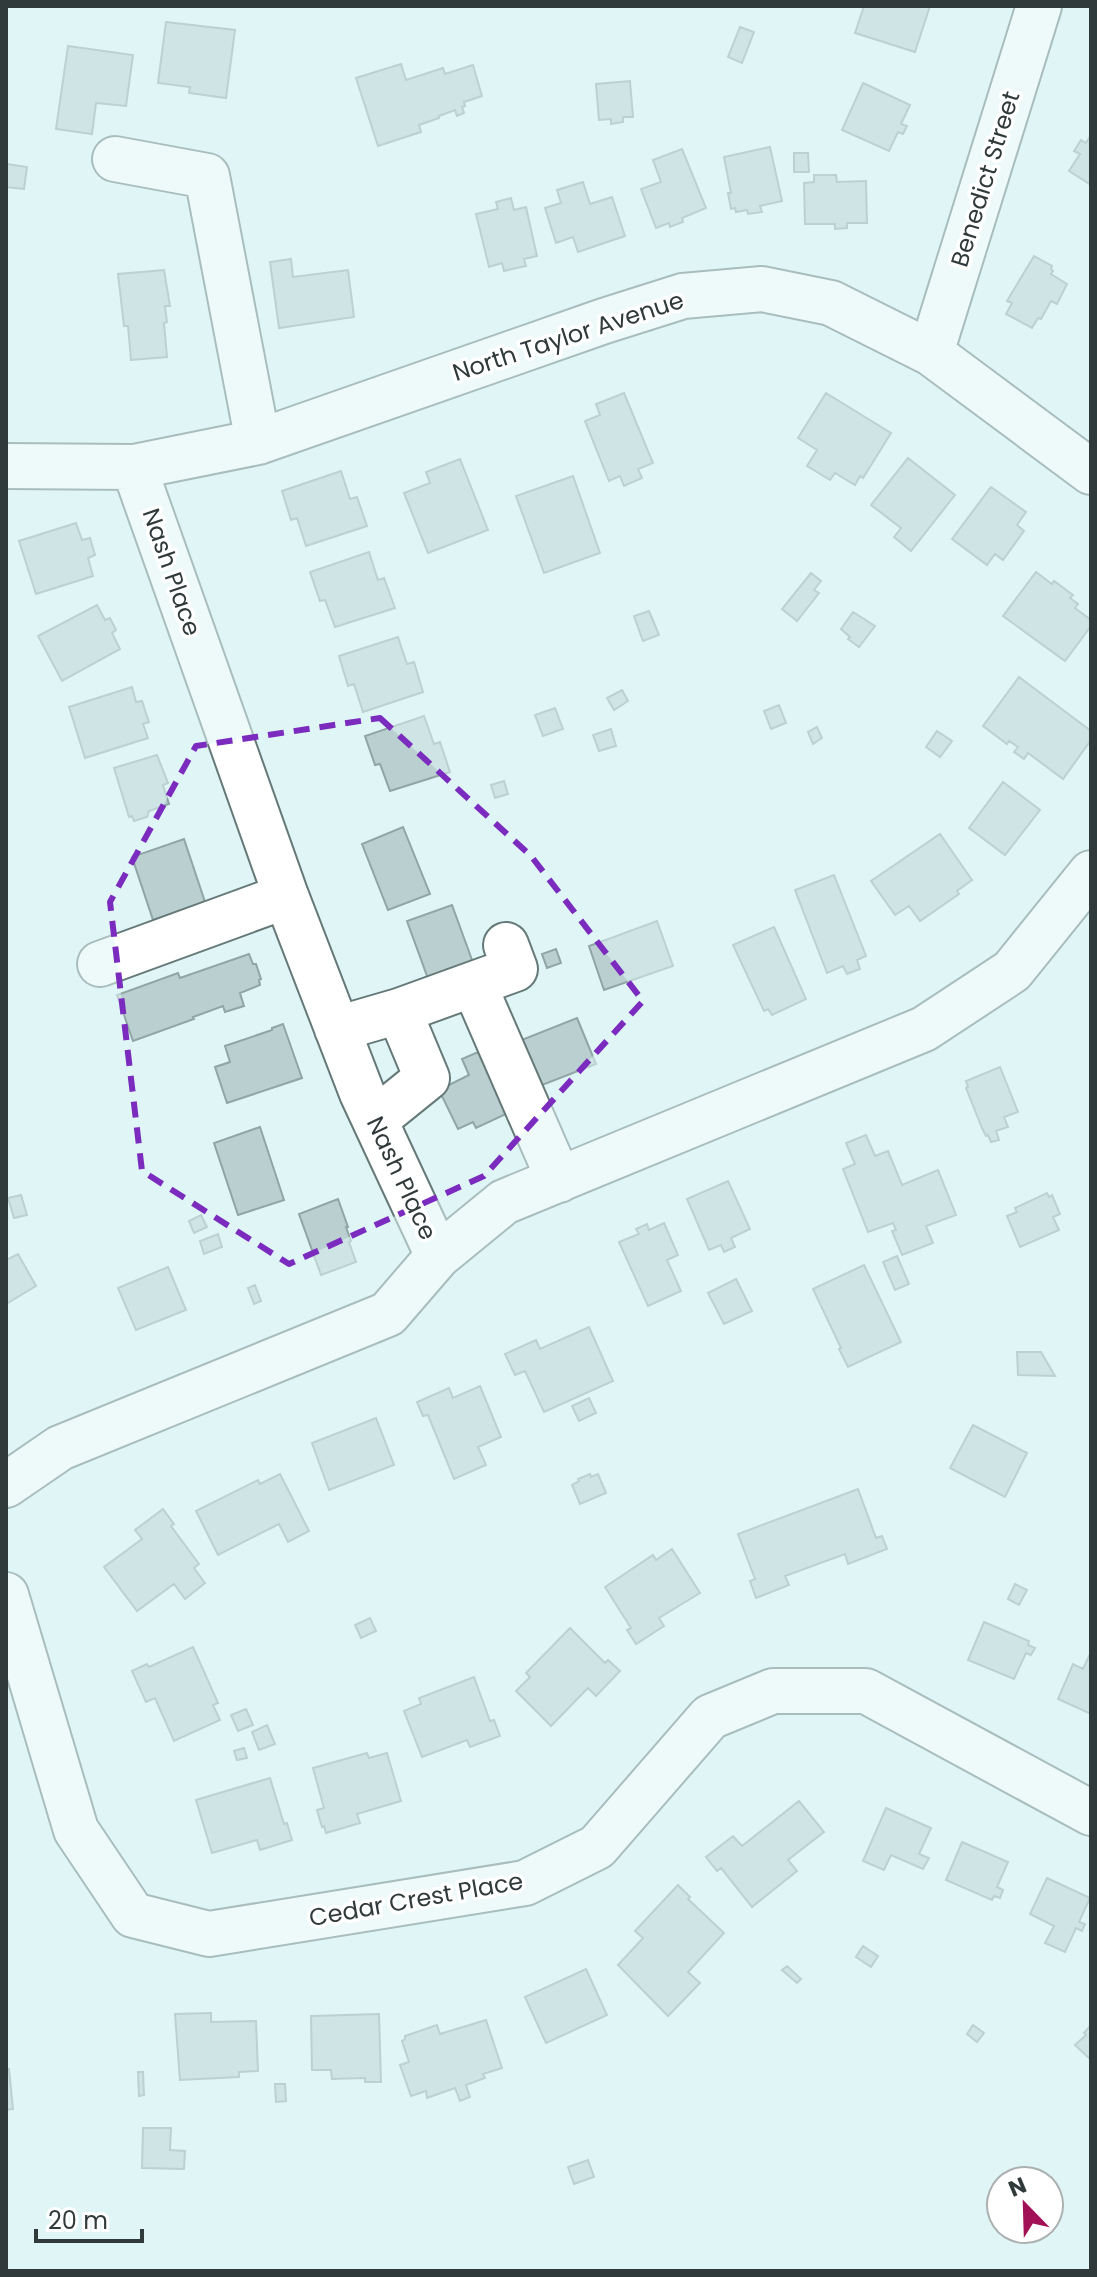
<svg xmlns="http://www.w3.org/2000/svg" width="1097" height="2277" font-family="Poppins,sans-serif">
  <rect width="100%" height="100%" fill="#e0f6f6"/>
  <path fill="#bad0d0" stroke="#90a5a5" stroke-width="2" d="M864,6H930L915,52L855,33Z
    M166,22L235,30L226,98L189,93L190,87L158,83Z
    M740,27L754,32L742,63L728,57Z
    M68,46L133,55L126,106L96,103L92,134L56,129Z
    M401,64L406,80L443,68L445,74L473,65L482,96L464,102L465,106L462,107L464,113L457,116L455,110L439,116V118L419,125L421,132L378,146L356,78Z
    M630,81L633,117H623V122L611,124V119L599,120L596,84Z
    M863,83L910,105L901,124L907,126L903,134L898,132L889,151L842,130Z
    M1091,135V185L1069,171L1080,154L1074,151L1081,140L1086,143Z
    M770,147L782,201L760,206L762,212L748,214L747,210L736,212L735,208L731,209L728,193H731L724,157Z
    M682,149L706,208L682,218L683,222L670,227L669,223L656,228L641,189L661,182L653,160Z
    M794,153H808L809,172H794Z
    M7,164L27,167L24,189L6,187Z
    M814,175H836L837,182L866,181L867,223H847V228L835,229V224H805L804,183L814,182Z
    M583,182L590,204L612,197L625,236L578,252L573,237L556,243L545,208L561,203L557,190Z
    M511,198L514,210L526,207L537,256L524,259L526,266L504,271L502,263L489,267L476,214L498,209L496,202Z
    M1034,256L1052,266L1051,269L1053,271L1051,274L1067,284L1057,304L1051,301L1041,319L1038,318L1032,328L1006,314L1012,303L1007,301Z
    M291,259L293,277L348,270L354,317L279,328L270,262Z
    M164,270L170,306H165L167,322L164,323L167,357L131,360L128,326H124L118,274Z
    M624,393L653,463L638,469L642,478L624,486L620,476L609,481L585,421L600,415L596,404Z
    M826,393L891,433L863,478L860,476L855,485L835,473L830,480L807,466L817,450L798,438Z
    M908,458L955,495L911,551L894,537L901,528L871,505Z
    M460,459L488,530L428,553L404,493L430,483L426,472Z
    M341,471L350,499L357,497L367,526L306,546L297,518L291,520L282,491Z
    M573,476L600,553L544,573L516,496Z
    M991,487L1026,512L1017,525L1024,531L1003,560L995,554L987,565L952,539Z
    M76,523L82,540L90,538L95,555L88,558L93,576L36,594L19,541Z
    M369,552L378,580L384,578L395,608L335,627L325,600L320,601L310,572Z
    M1036,572L1052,584L1054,581L1073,595L1070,598L1078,604L1075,608L1091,620V626L1065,661L1003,616Z
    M811,573L821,581L814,590L819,593L797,621L782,609Z
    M97,605L105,620L110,618L116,630L112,633L120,649L62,681L38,636Z
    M649,611L659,635L643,641L634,616Z
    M853,612L875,626L859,647L848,639L850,637L841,629Z
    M398,637L407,664L414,662L423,692L363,712L354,684L348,686L339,656Z
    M1019,677L1091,731V740L1063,779L1028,753L1024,759L1014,752L1018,747L1009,741L1007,744L983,726Z
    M132,687L136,702L142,701L149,722L143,724L148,738L85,758L69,707Z
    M622,690L628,701L614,710L607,698Z
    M779,705L786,723L771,729L764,711Z
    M555,708L563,729L543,736L535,715Z
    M424,716L434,744L440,742L450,772L390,791L380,764L375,765L365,736Z
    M817,727L822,738L813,744L808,732Z
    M611,729L616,746L599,751L593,735Z
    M937,731L952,741L940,757L926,747Z
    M157,755L168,783L163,785L169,804L149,811L147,817L134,821L132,816L129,817L114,768Z
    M504,781L508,794L495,798L491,785Z
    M1003,782L1040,810L1005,855L969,828Z
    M403,827L430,894L388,910L362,844Z
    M940,834L972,880L957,891L959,894L920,921L909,906L895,915L871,881Z
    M184,839L205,902L153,920L132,857Z
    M834,875L866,956L857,960L860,969L847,974L843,966L827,973L795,890Z
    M452,905L476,971L431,987L407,921Z
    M657,921L673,966L604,990L589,946Z
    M774,927L806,999L772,1015L768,1009L764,1011L733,945Z
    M556,949L561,963L547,968L542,954Z
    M249,954L253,964H256L261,979L259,980L260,985L240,993L244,1006L225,1012L223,1006L193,1017L194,1019L133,1041L117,995L178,973L180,978Z
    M577,1018L596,1064L532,1089L514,1043Z
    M283,1024L302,1078L227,1103L215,1067L230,1062L225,1046L272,1030V1028Z
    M478,1052L508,1113L476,1128L473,1122L458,1129L439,1090L469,1075L462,1059Z
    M1000,1067L1018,1112L1004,1117L1008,1127L996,1131L999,1140L991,1142L988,1135L986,1136L982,1128L966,1088L968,1087L966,1081Z
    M260,1127L284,1200L238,1215L214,1143Z
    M866,1135L875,1156L888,1151L902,1185L938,1170L956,1215L926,1226L933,1243L902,1255L892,1231L896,1230L893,1223L868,1232L843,1169L855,1164L846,1143Z
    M728,1181L750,1229L731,1238L735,1247L724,1252L721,1245L709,1250L687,1199Z
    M1047,1193L1049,1197L1052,1195L1060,1214L1053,1217L1059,1230L1020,1247L1007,1216L1017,1212L1015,1208Z
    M21,1195L27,1215L14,1218L8,1198Z
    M338,1199L348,1227H346L351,1241L349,1242L356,1262L321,1275L299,1214Z
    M201,1215L207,1227L194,1233L189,1221Z
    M664,1223L678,1255L667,1260L681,1291L648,1306L619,1242L639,1234L636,1229L647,1224L649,1230Z
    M218,1234L222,1247L204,1254L200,1241Z
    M18,1254L36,1286L6,1304V1260Z
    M897,1256L909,1284L895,1290L883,1262Z
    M864,1265L901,1342L848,1367L839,1349L841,1348L813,1289Z
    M168,1267L186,1310L136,1330L118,1288Z
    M736,1279L752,1311L724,1324L708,1293Z
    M255,1285L261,1301L254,1304L248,1288Z
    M589,1327L613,1381L544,1412L525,1371L515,1375L505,1354L536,1340L540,1349Z
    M1017,1352H1041L1055,1376L1018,1375Z
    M480,1386L501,1437L478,1447L486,1465L454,1479L428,1415L423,1416L417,1402L449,1388L453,1398Z
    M589,1398L596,1413L579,1421L572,1406Z
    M376,1418L394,1465L329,1490L312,1443Z
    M973,1425L1027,1453L1005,1497L950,1468Z
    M280,1474L309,1531L288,1542L279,1524L218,1555L196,1511L258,1480L260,1484Z
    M590,1474L591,1477L598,1474L606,1493L580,1504L572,1485L579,1481L578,1479Z
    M858,1489L876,1538L882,1536L887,1549L848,1564L845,1554L785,1576L789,1585L756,1598L750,1581L755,1579L738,1534Z
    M163,1509L174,1524L171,1526L199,1564L194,1568L205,1583L185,1599L174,1584L137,1611L104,1567L142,1539L135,1530Z
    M672,1549L700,1593L659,1618L664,1626L636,1644L627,1630L631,1628L605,1587L653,1555L656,1560Z
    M1015,1584L1027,1590L1019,1605L1008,1599Z
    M370,1618L376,1631L361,1638L355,1625Z
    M984,1622L1029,1641L1028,1645L1035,1648L1031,1655L1026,1653L1014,1679L968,1660Z
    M570,1628L605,1663L608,1660L620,1671L596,1696L588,1688L551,1726L516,1691L530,1677L526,1673Z
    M193,1647L218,1703L213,1705L220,1720L174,1741L155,1698L146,1702L132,1671L147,1664L149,1667Z
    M1091,1652V1714L1058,1699L1073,1664L1083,1669Z
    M474,1677L490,1721L494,1720L500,1736L470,1747L467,1740L422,1757L404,1711L421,1704L419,1698Z
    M246,1709L253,1725L238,1731L231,1715Z
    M267,1725L275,1744L259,1750L252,1732Z
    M244,1748L247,1758L237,1760L234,1751Z
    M367,1753L369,1758L387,1753L401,1801L357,1814L360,1823L326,1833L324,1826L322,1827L317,1810L324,1808L313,1768Z
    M270,1778L284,1824L287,1823L292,1840L260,1850L257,1840L212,1853L196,1800Z
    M799,1801L824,1832L788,1860L797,1871L752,1907L721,1868L717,1871L706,1857L733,1836L742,1846Z
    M886,1808L931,1828L919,1854L929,1858L923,1869L891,1855L884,1870L863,1861Z
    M962,1842L1008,1862L997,1887L1003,1890L1000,1898L994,1896L992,1900L946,1880Z
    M1047,1878L1090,1898L1079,1922L1085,1924L1082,1931L1076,1928L1065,1952L1045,1943L1054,1926L1030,1914Z
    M678,1885L690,1897L688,1899L724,1933L688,1972L700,1983L668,2016L618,1965L643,1938L635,1931Z
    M863,1946L878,1956L871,1967L856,1957Z
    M787,1966L801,1979L797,1983L782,1970Z
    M586,1969L607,2015L546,2043L525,1997Z
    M211,2013V2022L256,2021L258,2071L239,2072V2077L180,2080L175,2014Z
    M379,2014L381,2082H365V2078L332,2079L331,2070H312L311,2016Z
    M486,2020L502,2068L483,2074L485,2078L466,2085L470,2097L460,2101L455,2088L427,2098L426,2091L411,2096L400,2065L409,2062L402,2041L405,2039V2036L437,2025L440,2034Z
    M973,2025L984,2033L977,2042L967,2034Z
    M1091,2025V2060L1075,2045L1086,2035L1084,2033Z
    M9,2069L13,2109L6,2110V2070Z
    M138,2072H143L144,2095L139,2096Z
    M275,2084H285L286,2101L276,2102Z
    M143,2128H171L170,2150L185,2151L184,2169L142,2168Z
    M588,2160L594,2177L574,2184L568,2167Z"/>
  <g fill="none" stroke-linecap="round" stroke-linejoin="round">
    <g stroke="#667979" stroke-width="48">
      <path id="minor" d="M115,159L207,176L258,442
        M931,353L1039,6
        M6,466L134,467L258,442L604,321L683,296L762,289L831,303L931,353L1091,472
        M134,467L286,896L362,1093L438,1256
        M100,964L286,896
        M474,985L559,1180
        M337,1029L399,1011L515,969L506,945
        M375,1120L427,1078L399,1011
        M6,1485L60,1448L388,1314L438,1256L504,1202L924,1029L1012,971L1091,873
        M6,1595L76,1830L133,1915L209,1934L525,1883L597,1847L710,1717L773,1691H866L1091,1813"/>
    </g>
    <use href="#minor" stroke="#fff" stroke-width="44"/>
  </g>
  <path d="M0 0H1097V2277H0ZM380,718L531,856L643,1001L484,1176L289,1264L142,1171L110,902L196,746Z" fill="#e0f6f6" fill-opacity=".55" fill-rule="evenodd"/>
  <path fill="none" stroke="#7b2cbf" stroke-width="6" stroke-dasharray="16 10" stroke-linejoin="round" d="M380,718L531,856L643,1001L484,1176L289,1264L142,1171L110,902L196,746Z"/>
  <g text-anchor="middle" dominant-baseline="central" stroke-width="7" stroke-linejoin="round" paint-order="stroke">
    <g font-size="24" fill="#313a3a" stroke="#fff">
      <text transform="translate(985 179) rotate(-73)">Benedict Street</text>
      <text transform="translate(568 336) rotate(-18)">North Taylor Avenue</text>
      <text transform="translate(172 572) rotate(71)">Nash Place</text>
      <text transform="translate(402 1178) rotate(65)">Nash Place</text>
      <text transform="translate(416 1899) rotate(-10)">Cedar Crest Place</text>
    </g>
  </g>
  <rect width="1097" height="2277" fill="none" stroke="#313a3a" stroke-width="16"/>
  <g transform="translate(1025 2205) rotate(337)"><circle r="38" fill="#ffffff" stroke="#adb0b0" stroke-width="2"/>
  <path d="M0-6L14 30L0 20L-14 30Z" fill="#a21155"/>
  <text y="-12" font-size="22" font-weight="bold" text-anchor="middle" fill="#313a3a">N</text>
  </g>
  <path d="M36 2229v12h106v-12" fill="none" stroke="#313a3a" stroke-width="4"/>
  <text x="48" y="2229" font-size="24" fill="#313a3a" stroke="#ffffff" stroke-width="6" paint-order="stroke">20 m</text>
</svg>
